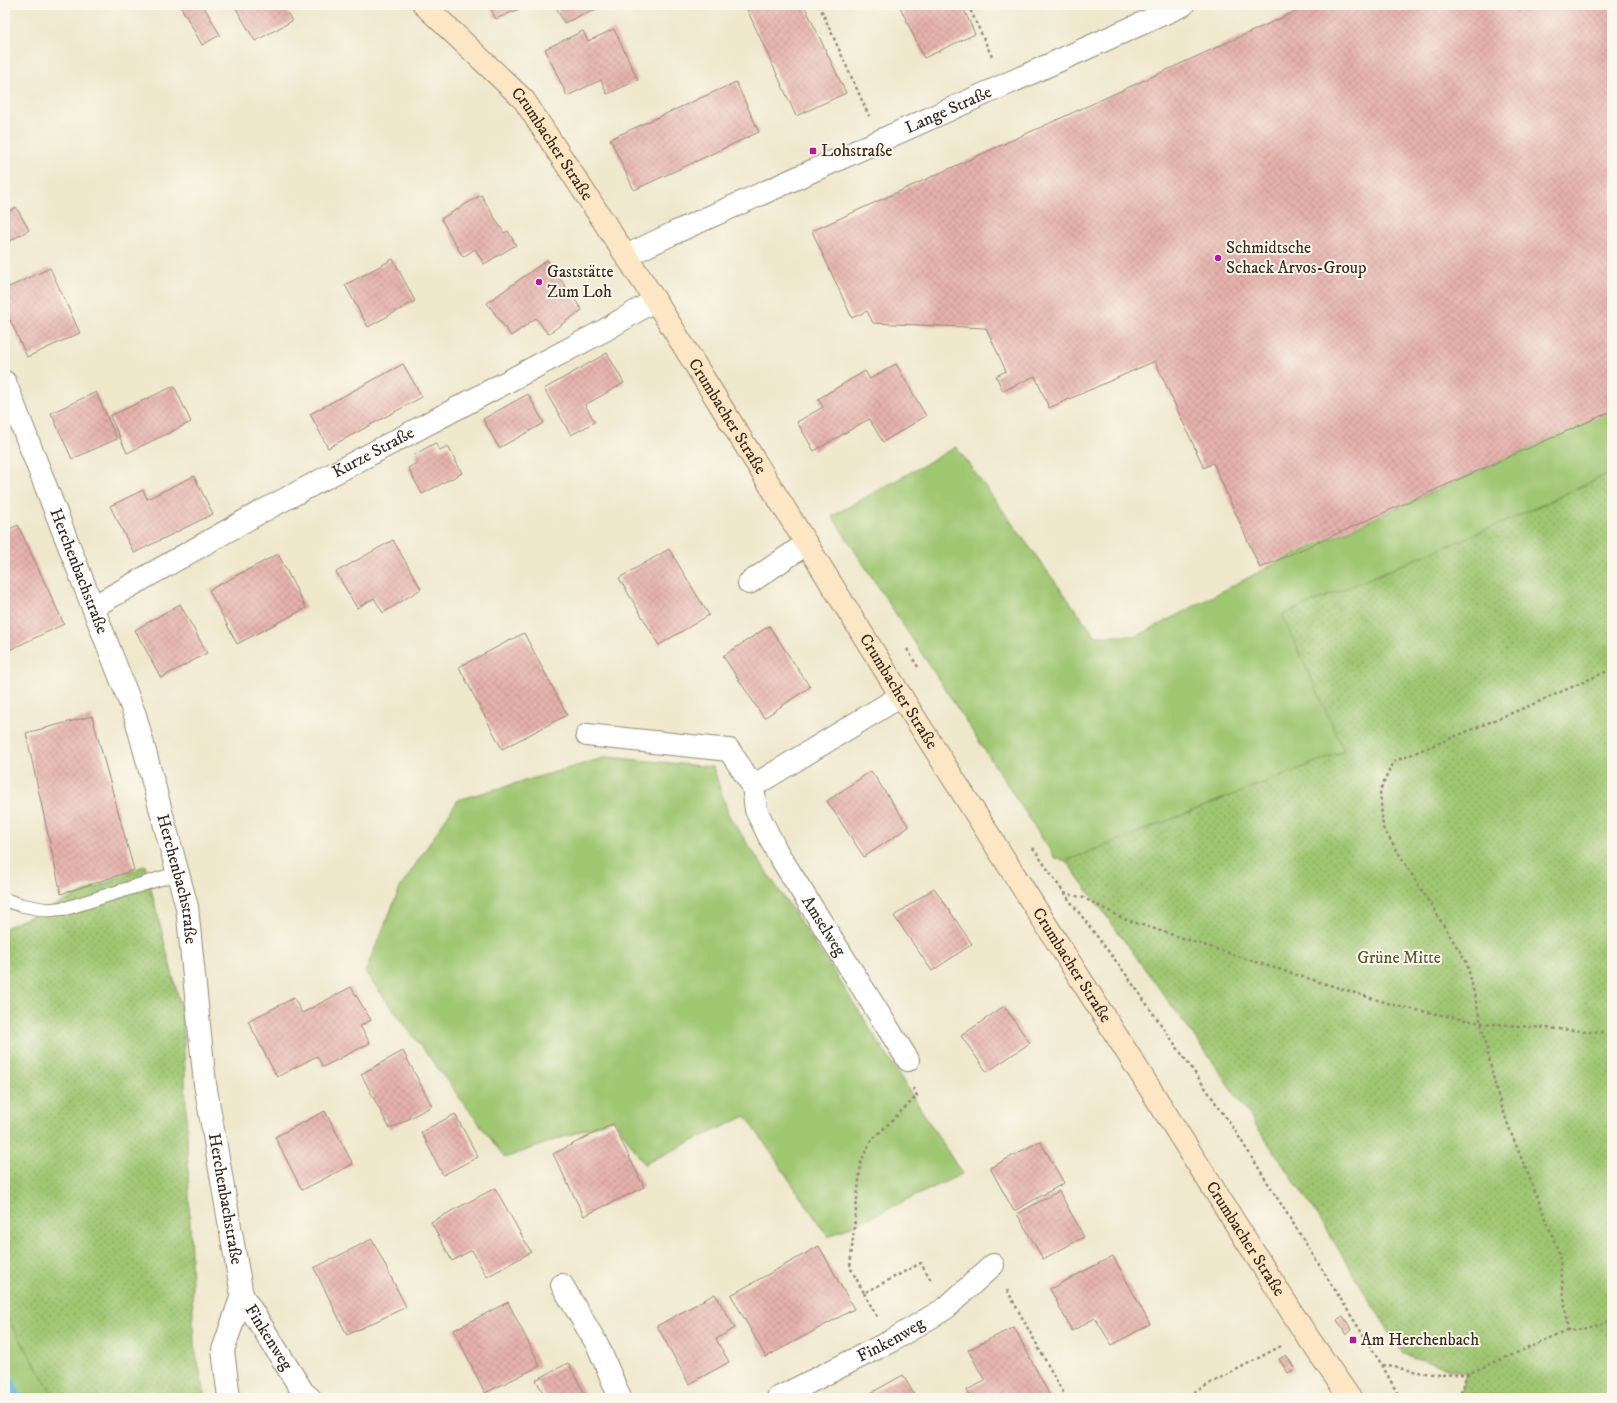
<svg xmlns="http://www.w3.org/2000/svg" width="1617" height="1403" font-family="'IM FELL DW Pica',serif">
  <defs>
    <pattern id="park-dots" width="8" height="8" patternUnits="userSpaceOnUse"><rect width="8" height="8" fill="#9fc671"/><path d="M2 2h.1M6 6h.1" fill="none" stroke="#83a15c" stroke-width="1.8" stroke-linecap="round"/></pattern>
    <pattern id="building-cross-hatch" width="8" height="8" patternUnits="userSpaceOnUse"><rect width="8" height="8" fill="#e5b1ac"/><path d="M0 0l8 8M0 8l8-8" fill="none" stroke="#c59894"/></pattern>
  </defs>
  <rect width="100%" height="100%" fill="#fbf7ec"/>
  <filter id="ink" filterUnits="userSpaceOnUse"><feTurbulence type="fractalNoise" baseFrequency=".025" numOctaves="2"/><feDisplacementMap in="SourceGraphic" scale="8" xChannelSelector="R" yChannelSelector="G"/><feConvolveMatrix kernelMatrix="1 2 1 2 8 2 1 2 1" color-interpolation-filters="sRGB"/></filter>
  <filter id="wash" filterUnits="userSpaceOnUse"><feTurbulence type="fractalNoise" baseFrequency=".012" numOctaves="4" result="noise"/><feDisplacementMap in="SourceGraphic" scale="16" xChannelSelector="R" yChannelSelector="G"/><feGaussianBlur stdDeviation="0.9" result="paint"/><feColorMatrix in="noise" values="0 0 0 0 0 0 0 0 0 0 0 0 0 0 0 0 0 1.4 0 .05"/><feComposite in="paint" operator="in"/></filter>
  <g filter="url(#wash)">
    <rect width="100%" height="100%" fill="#efe8cd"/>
    <path fill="#9fc671" stroke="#6d7848" d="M1612,410V472L1516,517L1344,751L1066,861L1055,858L832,516L956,447L1095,636H1137L1276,563Z
      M607,757L713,767L729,816L836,975L962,1174L828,1237L746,1116L644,1164L614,1119L505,1158L365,972L400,888L458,800Z
      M5,1314L55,1398H5Z"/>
    <path fill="url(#park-dots)" stroke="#6d7848" d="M1612,472V1398H1459L1467,1374L1403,1354L1319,1218L1215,1065L1066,861L1344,751L1282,615L1516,517Z
      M145,865L183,1016L194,1345L206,1398H55L5,1314V928Z"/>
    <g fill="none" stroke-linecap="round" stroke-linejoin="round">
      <path stroke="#5db3da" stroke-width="9" d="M5,1372L19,1398"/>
    </g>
    <g id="blocks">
      <path fill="url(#building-cross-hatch)" d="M185,5H203L220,35L202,45L181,7Z
        M234,5H283L292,21L255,41Z
        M489,5H528L496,19Z
        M555,5H596L597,8L564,23Z
        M745,5H804L846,93L796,116Z
        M899,5H962L975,34L924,58Z
        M1310,5H1612V411L1260,568L1213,463L1204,468L1155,361L1049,408L1035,376L1003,391L996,376L1006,371L986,328L873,323L867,311L852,318L812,231Z
        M614,29L638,80L607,94L601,80L567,96L545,49L583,31L588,41Z
        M736,82L759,132L634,190L610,139Z
        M481,195L504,233L508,231L516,245L484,264L475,249L463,257L441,219Z
        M16,207L29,230L5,244V210L6,213Z
        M393,259L415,301L368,327L345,285Z
        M547,260L582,310L548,334L536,318L511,336L487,303Z
        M50,268L80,333L27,357L5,309V289Z
        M607,353L624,383L585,405L595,422L571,435L544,389Z
        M403,364L422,397L328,448L310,414Z
        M896,364L926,416L883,442L869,419L814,451L797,422L823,407L818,399L865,371L870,379Z
        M174,386L191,422L127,453L110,416Z
        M96,392L117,439L72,459L51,413Z
        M528,394L544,423L499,448L483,419Z
        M435,443L440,450L448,446L462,473L422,494L408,468L418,462L414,455Z
        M194,476L213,514L134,553L110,506L143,490L147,499Z
        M18,525L64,624L5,652V531Z
        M393,540L421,589L383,613L374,598L357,608L336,572Z
        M669,549L709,615L659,645L619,578Z
        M278,554L306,608L237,644L209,590Z
        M180,604L207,653L161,678L135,630Z
        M769,626L810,687L764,718L723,656Z
        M524,633L567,715L502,749L459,667Z
        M92,716L134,870L61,894L26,733Z
        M871,771L909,827L864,857L827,801Z
        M934,888L972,944L932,971L894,916Z
        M351,987L371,1020L360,1026L370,1043L323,1067L317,1056L277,1077L248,1021L294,998L302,1013Z
        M1004,1006L1030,1043L987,1072L961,1036Z
        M403,1051L432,1106L390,1129L361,1074Z
        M325,1111L353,1164L302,1190L275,1137Z
        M455,1114L478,1157L443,1175L421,1132Z
        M613,1124L644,1187L584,1216L553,1154Z
        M1040,1141L1064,1183L1014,1211L990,1168Z
        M495,1188L531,1252L487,1277L472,1250L452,1261L431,1222Z
        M1059,1191L1084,1237L1043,1259L1017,1214Z
        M372,1239L406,1307L347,1335L314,1268Z
        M819,1246L854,1309L766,1357L731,1295Z
        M1113,1256L1150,1324L1112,1345L1095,1318L1072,1331L1050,1289Z
        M715,1294L735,1328L716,1339L729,1362L689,1384L657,1326Z
        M508,1302L540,1366L485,1393L454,1330Z
        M1343,1316L1352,1330L1346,1335L1337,1320Z
        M1014,1327L1051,1398H971L967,1390L985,1381L968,1350Z
        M1286,1355L1295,1369L1288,1373L1279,1359Z
        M568,1363L587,1398H546L536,1380Z
        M903,1375L916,1398H862Z"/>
    </g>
  </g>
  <g filter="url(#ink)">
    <use href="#blocks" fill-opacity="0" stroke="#958976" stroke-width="1"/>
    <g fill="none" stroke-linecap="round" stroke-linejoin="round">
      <g stroke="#958976" stroke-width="15">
        <path id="service" d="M5,900L21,905L47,910L67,908L178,873"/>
      </g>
      <g stroke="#958976" stroke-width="24">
        <g id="minor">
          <path id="s1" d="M626,256L676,232L1183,5"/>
          <path id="s2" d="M5,382L135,715L187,907L205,1084L242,1295L223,1350L229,1398"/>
          <path d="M749,583L806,544"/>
          <path id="s3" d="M93,607L257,514L605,330L655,300"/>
          <path id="s4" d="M901,696L753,786L756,810L777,852L908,1060"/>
          <path d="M587,735L729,750L753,786"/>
          <path d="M562,1285L598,1346L620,1398"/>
          <path id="s5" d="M242,1295L303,1392L310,1398"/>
          <path id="s6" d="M778,1398L891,1341L946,1308L993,1265"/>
        </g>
      </g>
      <g stroke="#958976" stroke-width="24">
        <g id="secondary">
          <path id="s7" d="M424,5L524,100L655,300L901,696L1305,1333L1350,1398"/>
        </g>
      </g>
      <path stroke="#958976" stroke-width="2.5" stroke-dasharray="3 3" stroke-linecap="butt" d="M819,5L869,116
        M968,5L993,59
        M907,649L918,667
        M1033,848L1064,893L1125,973L1234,1129L1382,1365L1400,1398
        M1064,893L1084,898L1124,919L1265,965L1397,1006L1481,1023L1612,1033
        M913,1088L917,1096L872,1140L861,1161L850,1267L864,1293L921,1263L932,1282
        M1007,1290L1066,1398
        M864,1293L877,1317
        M1568,1331L1559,1253L1539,1201L1511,1133L1497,1093L1467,963L1383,828L1380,791L1393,762L1536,703L1612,669
        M1383,1365L1418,1372L1440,1375L1467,1374L1568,1331L1612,1321
        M1183,1398L1281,1346
        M1458,1398L1462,1390L1467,1374"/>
      <use href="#service" stroke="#fff" stroke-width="13"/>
      <use href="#minor" stroke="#fff" stroke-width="22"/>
      <use href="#secondary" stroke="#fce6c4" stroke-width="22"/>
    </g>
  </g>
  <g fill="#b5179e" stroke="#fbf7ec" stroke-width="1.5">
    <rect x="809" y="147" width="8" height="8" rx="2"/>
    <circle cx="1218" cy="258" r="4"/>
    <circle cx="539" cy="282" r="4"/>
    <rect x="1349" y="1336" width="8" height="8" rx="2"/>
  </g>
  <g text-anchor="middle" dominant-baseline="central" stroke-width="4" stroke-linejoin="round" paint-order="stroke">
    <g font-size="17" fill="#3b2a1e" stroke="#fbf7ec">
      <text stroke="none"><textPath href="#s1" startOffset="354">Lange Straße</textPath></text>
      <text stroke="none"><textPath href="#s7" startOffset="190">Crumbacher Straße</textPath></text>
      <text stroke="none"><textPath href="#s7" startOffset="514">Crumbacher Straße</textPath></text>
      <text stroke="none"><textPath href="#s3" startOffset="320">Kurze Straße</textPath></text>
      <text stroke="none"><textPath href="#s2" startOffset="203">Herchenbachstraße</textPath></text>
      <text stroke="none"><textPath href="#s7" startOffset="838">Crumbacher Straße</textPath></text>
      <text stroke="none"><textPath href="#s2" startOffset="527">Herchenbachstraße</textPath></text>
      <text stroke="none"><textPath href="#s4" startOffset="332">Amselweg</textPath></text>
      <text stroke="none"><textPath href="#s7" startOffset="1162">Crumbacher Straße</textPath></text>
      <text stroke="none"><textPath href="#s2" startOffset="851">Herchenbachstraße</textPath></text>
      <text stroke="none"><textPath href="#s7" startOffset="1486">Crumbacher Straße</textPath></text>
      <text stroke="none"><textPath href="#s5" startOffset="50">Finkenweg</textPath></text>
      <text stroke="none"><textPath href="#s6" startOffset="127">Finkenweg</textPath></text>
    </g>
    <g font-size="17" fill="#3b2a1e" stroke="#fbf7ec" text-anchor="start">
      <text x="821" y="151">Lohstraße</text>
      <text x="1226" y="248">Schmidtsche<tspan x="1226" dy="20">Schack Arvos-Group</tspan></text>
      <text x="547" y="272">Gaststätte<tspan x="547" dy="20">Zum Loh</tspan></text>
      <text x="1361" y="1340">Am Herchenbach</text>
    </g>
    <g font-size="17" fill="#595937" stroke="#fbf7ec">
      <text x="1399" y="958">Grüne Mitte</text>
    </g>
  </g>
  <rect width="1617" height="1403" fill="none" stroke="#fbf7ec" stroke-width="20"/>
</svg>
